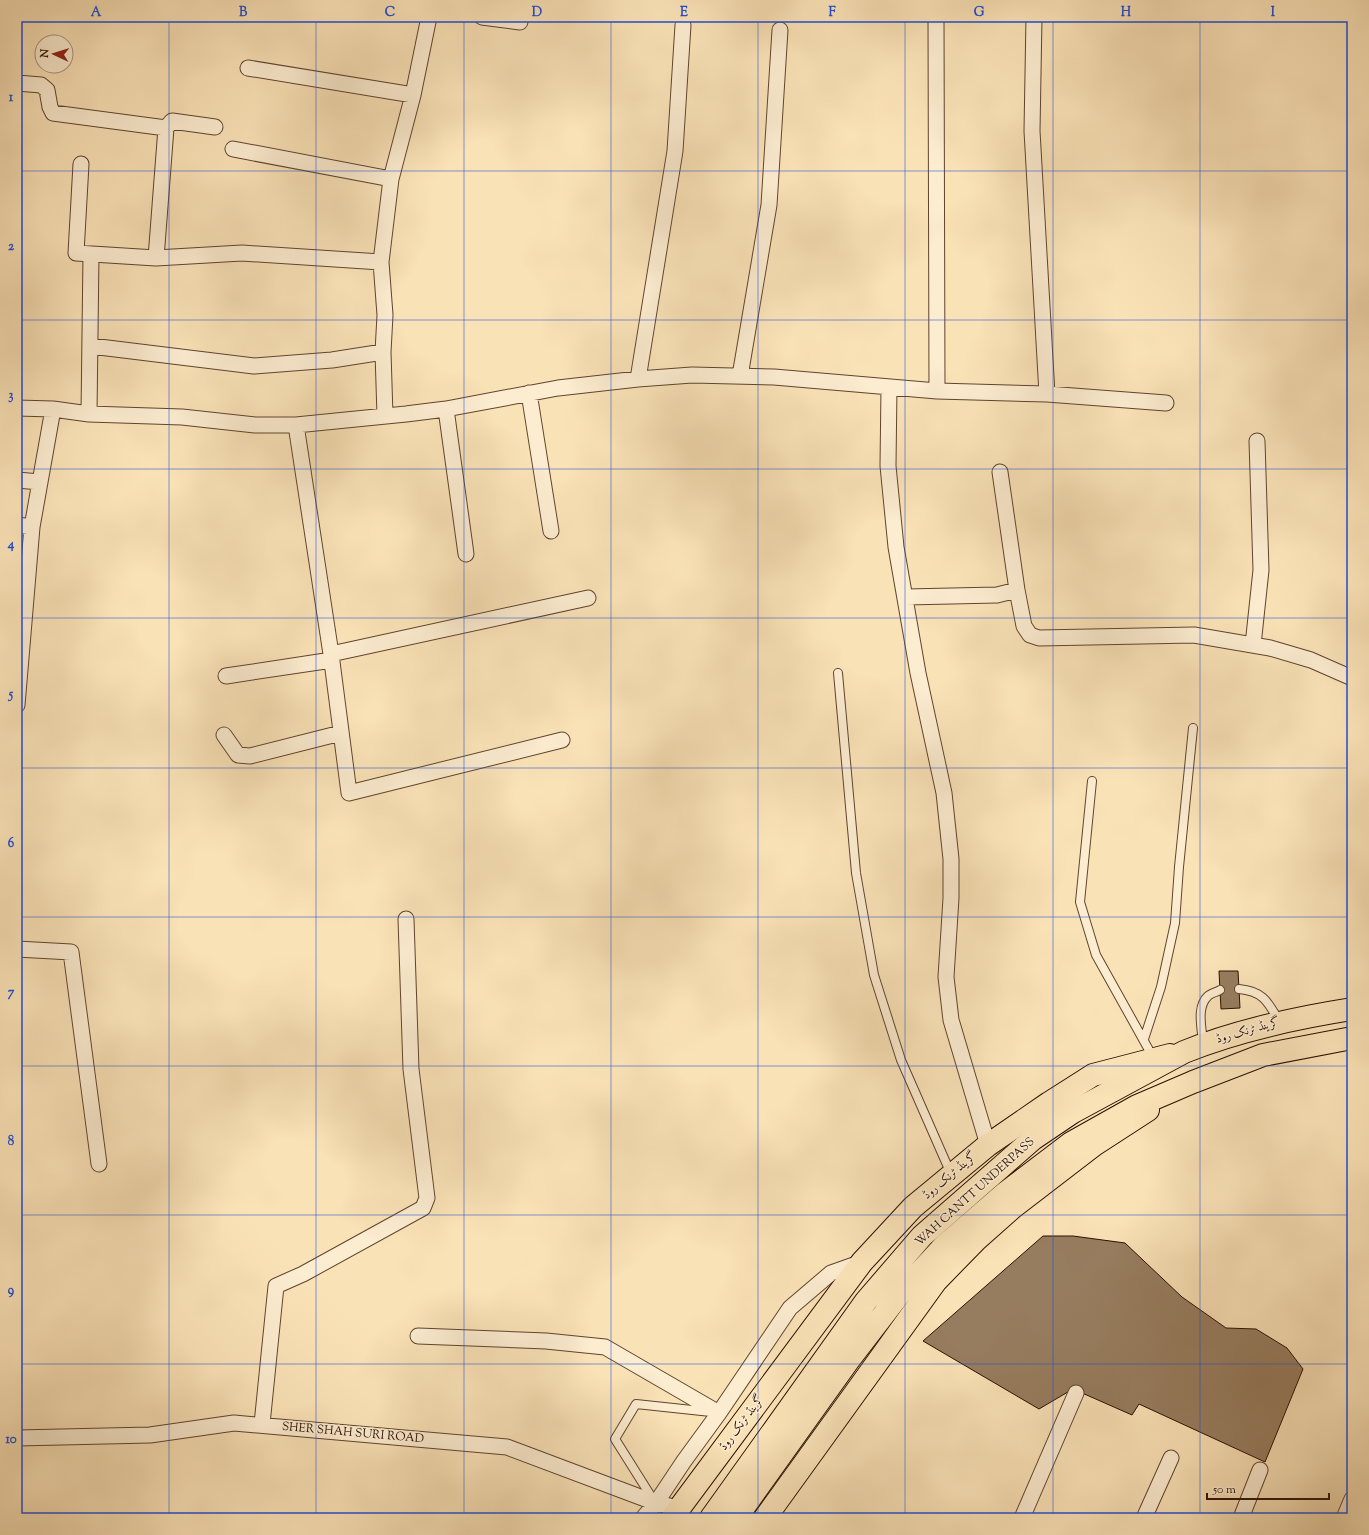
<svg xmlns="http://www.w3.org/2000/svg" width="1369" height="1535" font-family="'Sorts Mill Goudy',Amiri,serif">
  <rect width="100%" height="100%" fill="#fae2b7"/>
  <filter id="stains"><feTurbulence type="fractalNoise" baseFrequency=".005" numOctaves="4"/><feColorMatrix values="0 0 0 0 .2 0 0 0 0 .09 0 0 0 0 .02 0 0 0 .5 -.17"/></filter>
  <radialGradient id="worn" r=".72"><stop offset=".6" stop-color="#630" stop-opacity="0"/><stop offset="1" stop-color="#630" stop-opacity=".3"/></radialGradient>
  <path fill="#977d5f" stroke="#2b1000" d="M1219,971H1238L1240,1008L1221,1009Z
    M1043,1236H1073L1125,1243L1182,1297L1226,1328L1256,1329L1287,1348L1303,1369L1265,1462L1139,1404L1132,1415L1073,1389L1039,1409L923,1341Z"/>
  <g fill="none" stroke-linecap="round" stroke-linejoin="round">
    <g stroke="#5f442e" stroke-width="10">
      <path id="service" d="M838,673L856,873L874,975L901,1060L951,1174
        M1092,781L1080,902L1096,955L1154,1059
        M1239,989C1263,991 1268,1002 1279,1021
        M1144,1039L1161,987L1175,923L1179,867L1193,728
        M1203,1043C1202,1028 1196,1007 1208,996C1211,993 1217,992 1220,990
        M654,1501L615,1439L636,1404L711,1412"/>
    </g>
    <g stroke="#5f442e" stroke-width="17">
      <path id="minor" d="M482,17L520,22
        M936,17L937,391
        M1034,17L1032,131L1047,394
        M248,68L413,95
        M17,83L41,85L47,90L50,107L53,113L166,128
        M233,149L391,179
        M81,164L76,253L156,258L242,253L381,262
        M156,258L166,128L172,121L215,127
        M91,346L254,366L332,360L383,352
        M740,376L769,205L780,30
        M638,379L675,151L683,25
        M889,387L888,466L896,547L918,673L944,793L951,859V898L946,977L951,1020L988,1145
        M529,393L551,531
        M17,408L53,409L89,414L182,417L255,425H296L406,414L446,409L558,388L638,379L692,375L774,377L937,391L1047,394L1166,403
        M446,409L466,554
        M89,414L91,254
        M385,416L383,352L385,315L381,262L391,179L413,95L429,17
        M296,425L331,654L349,793L562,740
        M1000,472L1017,590
        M17,480L40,482
        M17,525L32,527
        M906,597L997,595L1017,590L1024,626L1030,635L1039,638L1194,635L1270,648L1311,660L1352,678
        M1253,645L1261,570L1257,441
        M331,654L588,598
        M226,676L332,660
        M17,705L32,527L53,409
        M224,735L238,755L250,756L341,733
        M17,949L71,952L99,1164
        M418,1336L546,1341L605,1347L719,1413
        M262,1424L276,1286L303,1274L423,1208L427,1198L411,1069L406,919
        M17,1438L150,1435L234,1423L507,1447L656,1503L679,1508
        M643,1518L656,1503L684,1461L719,1413L790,1308L831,1273L862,1262
        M1022,1518L1076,1393
        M1144,1518L1171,1458
        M1241,1518L1260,1470
        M1344,1518L1352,1499"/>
    </g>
    <g stroke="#2b1000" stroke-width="24">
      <path id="primary" d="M672,1518L862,1262L913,1207L988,1145L1049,1103L1093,1075L1170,1055
        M765,1518L936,1281L976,1240L1012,1208L1094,1145L1148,1110"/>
    </g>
    <g stroke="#2b1000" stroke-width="24">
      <path id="trunk" d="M711,1518L866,1301L922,1236L1033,1139L1073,1112L1184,1052C1238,1030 1295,1018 1352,1009
        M736,1518L848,1361L898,1296L944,1246L1004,1194L1071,1143L1137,1106L1193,1082L1263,1055L1352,1038"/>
    </g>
    <use href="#service" stroke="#fcecd0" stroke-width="8"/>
    <use href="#minor" stroke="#fcecd0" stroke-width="15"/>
    <use href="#primary" stroke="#fae2b7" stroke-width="22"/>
    <use href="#trunk" stroke="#fae2b7" stroke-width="22"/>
  </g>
  <path fill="none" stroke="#1d4ed8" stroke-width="1" stroke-opacity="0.55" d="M169,17V1518M316,17V1518M464,17V1518M611,17V1518M758,17V1518M905,17V1518M1053,17V1518M1200,17V1518M17,171H1352M17,320H1352M17,469H1352M17,618H1352M17,768H1352M17,917H1352M17,1066H1352M17,1215H1352M17,1364H1352"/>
  <g text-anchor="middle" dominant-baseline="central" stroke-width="3" stroke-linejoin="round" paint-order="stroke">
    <g font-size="12" fill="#2b1000" stroke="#fcecd0">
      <text transform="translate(1248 1031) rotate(-16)">گرینڈ ٹرنک روڈ</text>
      <text transform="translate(950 1176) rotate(-40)">گرینڈ ٹرنک روڈ</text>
      <text transform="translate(975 1192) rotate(-42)">WAH CANTT UNDERPASS</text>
      <text transform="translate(742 1423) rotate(-53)">گرینڈ ٹرنک روڈ</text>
      <text transform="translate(353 1433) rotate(5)">SHER SHAH SURI ROAD</text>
    </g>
  </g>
  <rect width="1369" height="1535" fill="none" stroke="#fae2b7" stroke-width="44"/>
  <g transform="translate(54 54) rotate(274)"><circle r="19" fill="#fcecd0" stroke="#a8947d"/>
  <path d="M0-3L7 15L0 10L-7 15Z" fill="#8f2418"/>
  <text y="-6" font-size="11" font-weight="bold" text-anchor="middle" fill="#2b1000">N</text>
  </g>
  <path d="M1207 1493v6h122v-6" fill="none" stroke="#2b1000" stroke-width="2"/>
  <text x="1213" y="1493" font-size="12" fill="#2b1000" stroke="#fcecd0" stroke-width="3" paint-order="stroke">50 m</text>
  <rect x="22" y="22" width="1325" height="1491" fill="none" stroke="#1d4ed8" stroke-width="1.5"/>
  <g font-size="13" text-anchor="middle" font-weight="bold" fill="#1d4ed8">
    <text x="96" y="16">A</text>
    <text x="243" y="16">B</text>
    <text x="390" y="16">C</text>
    <text x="537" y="16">D</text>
    <text x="684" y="16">E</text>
    <text x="832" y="16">F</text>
    <text x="979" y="16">G</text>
    <text x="1126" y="16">H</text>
    <text x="1273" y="16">I</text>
    <text x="11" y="101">1</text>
    <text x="11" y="250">2</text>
    <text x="11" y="399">3</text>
    <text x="11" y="548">4</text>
    <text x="11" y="698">5</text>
    <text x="11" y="847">6</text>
    <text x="11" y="996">7</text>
    <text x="11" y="1145">8</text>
    <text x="11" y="1294">9</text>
    <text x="11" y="1443">10</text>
  </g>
  <rect width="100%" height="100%" filter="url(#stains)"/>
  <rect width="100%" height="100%" fill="url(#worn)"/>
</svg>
